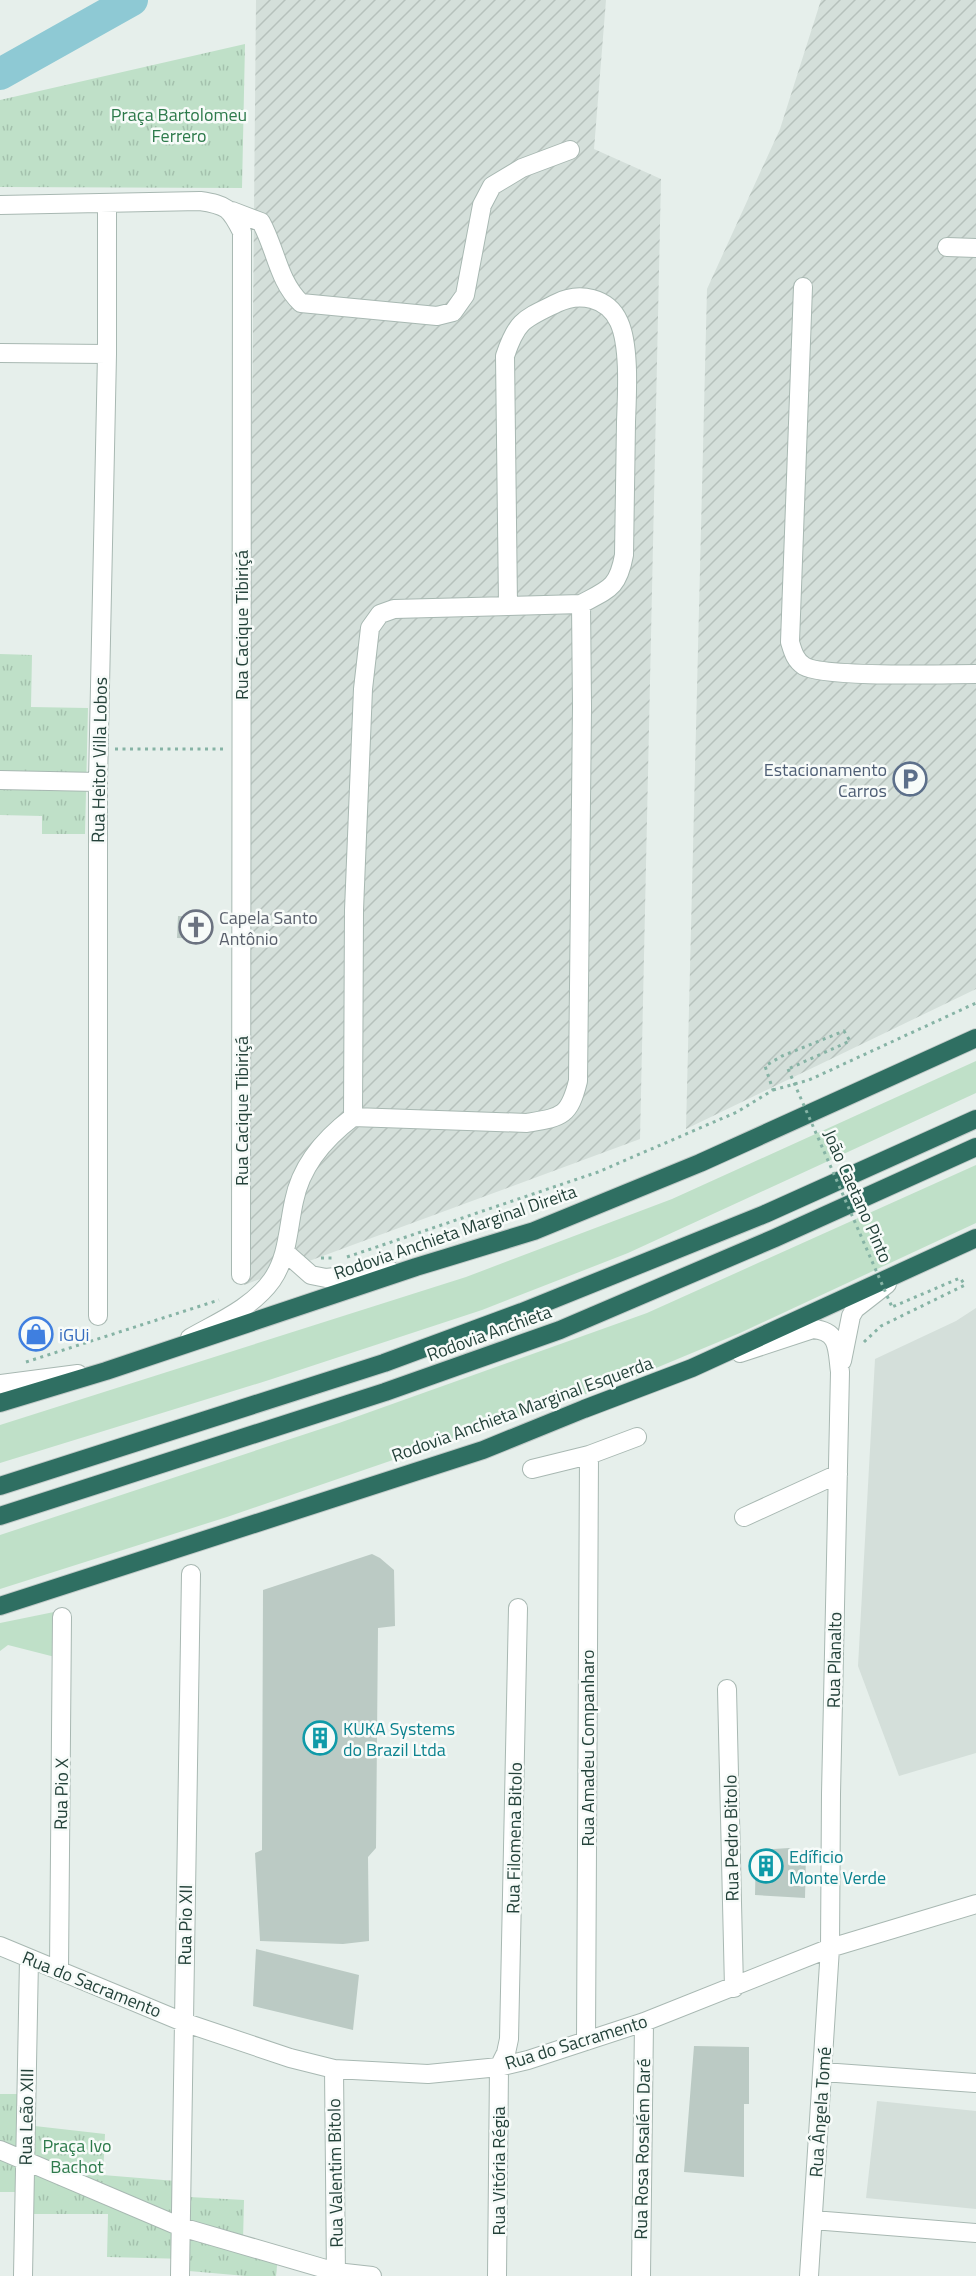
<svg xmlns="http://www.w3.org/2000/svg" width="976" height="2276" font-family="'Titillium Web',sans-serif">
  <defs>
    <pattern id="industrial-furrows" width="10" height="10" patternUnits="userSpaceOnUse" patternTransform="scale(1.5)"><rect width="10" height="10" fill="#d4dfda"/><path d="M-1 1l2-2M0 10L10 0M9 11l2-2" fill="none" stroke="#b6c1bc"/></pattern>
    <pattern id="park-tufts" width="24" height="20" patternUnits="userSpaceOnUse" patternTransform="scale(1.5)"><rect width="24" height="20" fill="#bfe0c8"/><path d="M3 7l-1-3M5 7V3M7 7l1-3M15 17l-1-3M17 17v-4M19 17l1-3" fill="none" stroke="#a4c1ad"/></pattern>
  </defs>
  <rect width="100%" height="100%" fill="#e6efeb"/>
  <path fill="#d4dfda" d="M976,1308V1753L899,1776L858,1666L875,1359L956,1321Z
    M877,2101L976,2111V2209L866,2198Z"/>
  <path fill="url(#industrial-furrows)" d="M256,0H606L594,149L661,179L640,1139L244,1285Z
    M821,0H976V989L686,1129L707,289L780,129Z"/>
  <path fill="#bfe0c8" d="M976,1061V1093L628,1253L482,1310L269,1380L0,1463V1425L466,1277L672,1199Z
    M976,1165V1223L740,1333L632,1378L227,1517L0,1589V1535L339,1423L647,1313Z
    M54,1612L55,1657L8,1645L0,1651V1623Z"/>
  <path fill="url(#park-tufts)" d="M245,44L242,188L0,187V100Z
    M0,654L32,655L31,707L88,708L85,834H42V816L0,815Z
    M0,2094H25L24,2160L0,2148Z
    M26,2125L105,2134L103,2175L188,2182V2226L25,2161Z
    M0,2151L23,2162V2192H0Z
    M25,2163L188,2227L187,2259L107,2257L108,2214H24Z
    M189,2197L244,2200L243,2241L189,2226Z
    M189,2227L278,2256L276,2276H246L189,2271Z"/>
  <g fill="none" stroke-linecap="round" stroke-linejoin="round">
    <path stroke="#8ec9d4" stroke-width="32" d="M0,74L132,0"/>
  </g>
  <path fill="#bbcac4" d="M178,916L210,917V939L177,938Z
    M372,1554L380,1558L394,1570L395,1626L378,1628L376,1848L368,1857L369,1941L343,1944L260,1941L255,1853L262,1850L263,1590Z
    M789,1848L806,1853L805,1898L755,1895L756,1850Z
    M256,1949L359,1975L353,2030L253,2006Z
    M694,2046L749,2047V2104H744V2177L684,2172Z"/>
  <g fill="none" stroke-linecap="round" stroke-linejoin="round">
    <g stroke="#a8b8b2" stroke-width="20">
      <path id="minor" d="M0,205L200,201C227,205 230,208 242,232L241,1275
        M232,211L261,222C276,249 278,281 301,303L437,316L453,312L465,295L482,205L492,186L522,168L570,150
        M947,247L976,248
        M803,287L790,642C793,652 795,660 804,666C824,678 945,674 976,674
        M0,353L107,354
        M0,780L98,782
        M353,1117L354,910L363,689L370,628L380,614L394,609L581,604C609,589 618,588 624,555C625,511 625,466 626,422C627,395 630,346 619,322C608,297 579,292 557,303C524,319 517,320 505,356L508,605
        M285,1252L311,1275L326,1278L391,1271
        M98,1316V782L107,354V203
        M190,1338C218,1322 252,1308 272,1280C288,1257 288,1228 294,1201C301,1166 325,1138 353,1117L527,1123C562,1117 569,1117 578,1081L582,707L581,604
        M740,1353L813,1329C840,1331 837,1350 840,1372L831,1794L830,1948L809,2276
        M842,1361L851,1316L855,1309L887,1284
        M0,1384L78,1374
        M532,1469L589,1455L637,1437
        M744,1517L838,1474
        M727,1689L734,1988
        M0,1946L183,2022L290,2058L334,2069L428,2074L499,2067L528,2060L644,2022L830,1948L976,1904
        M59,1970L62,1617
        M586,2041L589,1455
        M334,2069L336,2276
        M823,2072L975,2083
        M0,2150L181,2227L336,2272L372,2276
        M813,2220L976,2233
        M23,2276L29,1959
        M180,2276L191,1574
        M497,2276L499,2067L506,2053L509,2039L518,1608
        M641,2276L644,2022"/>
    </g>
    <g stroke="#c2cac8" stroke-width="20">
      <path id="highway" d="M0,1403L106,1371L416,1267L534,1231L700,1163L976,1038
        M0,1486L384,1363L522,1312L765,1214L976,1119
        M0,1516L385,1392L560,1330L775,1238L976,1147
        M0,1606L483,1450L584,1409L692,1368L976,1238"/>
    </g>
    <path stroke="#86b3a5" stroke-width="3" stroke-dasharray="3 4.5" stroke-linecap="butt" d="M115,749H226
      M773,1090L809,1080L976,1003
      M347,1257L598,1172L737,1112L773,1090L765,1066L782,1056L844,1031L850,1041L788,1069
      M321,1258H335
      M864,1342L881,1326L965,1285L960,1278L892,1307
      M26,1362L219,1300"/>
    <use href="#minor" stroke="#fff" stroke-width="18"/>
    <use href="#highway" stroke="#2f6f62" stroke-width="18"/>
    <path stroke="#86b3a5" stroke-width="3" stroke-dasharray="3 4.5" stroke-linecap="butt" d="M788,1069L892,1307"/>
  </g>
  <defs>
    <g id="parking-ring" transform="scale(1.725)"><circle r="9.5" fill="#f7fbf9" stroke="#5c6f8a" stroke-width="1.5"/><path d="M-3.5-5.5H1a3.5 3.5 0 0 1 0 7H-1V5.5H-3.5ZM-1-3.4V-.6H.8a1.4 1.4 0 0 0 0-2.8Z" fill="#5c6f8a"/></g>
    <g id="church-ring" transform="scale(1.725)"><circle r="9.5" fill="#f7fbf9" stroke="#6b7280" stroke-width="1.5"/><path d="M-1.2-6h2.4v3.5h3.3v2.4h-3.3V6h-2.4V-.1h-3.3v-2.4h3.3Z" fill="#6b7280"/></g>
    <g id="shop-ring" transform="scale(1.725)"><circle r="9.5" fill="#f7fbf9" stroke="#3f7fe0" stroke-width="1.5"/><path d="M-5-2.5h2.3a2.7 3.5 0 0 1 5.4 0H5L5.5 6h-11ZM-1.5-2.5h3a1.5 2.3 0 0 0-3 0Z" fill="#3f7fe0"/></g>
    <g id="building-ring" transform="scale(1.725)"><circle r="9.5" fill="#f7fbf9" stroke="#0f9aa8" stroke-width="1.5"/><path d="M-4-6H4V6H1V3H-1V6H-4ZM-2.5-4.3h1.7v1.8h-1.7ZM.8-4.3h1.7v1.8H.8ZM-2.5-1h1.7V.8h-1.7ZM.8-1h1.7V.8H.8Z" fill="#0f9aa8"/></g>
  </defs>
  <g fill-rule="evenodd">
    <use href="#parking-ring" x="910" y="779"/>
    <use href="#church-ring" x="196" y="927"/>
    <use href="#shop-ring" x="36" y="1334"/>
    <use href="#building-ring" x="320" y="1738"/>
    <use href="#building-ring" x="766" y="1866"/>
  </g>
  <g text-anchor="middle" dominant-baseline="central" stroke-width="5" stroke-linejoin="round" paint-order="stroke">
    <g font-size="18" fill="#2d7a4b" stroke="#f7fbf9">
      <text x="179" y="114">Praça Bartolomeu<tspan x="179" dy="21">Ferrero</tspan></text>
      <text x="77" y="2145">Praça Ivo<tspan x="77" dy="21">Bachot</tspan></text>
    </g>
    <g font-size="18" fill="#24423a" stroke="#f7fbf9">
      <text transform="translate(241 625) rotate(-90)">Rua Cacique Tibiriçá</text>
      <text transform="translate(99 760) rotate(-89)">Rua Heitor Villa Lobos</text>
      <text transform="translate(241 1111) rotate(-90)">Rua Cacique Tibiriçá</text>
      <text transform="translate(858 1196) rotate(66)">João Caetano Pinto</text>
      <text transform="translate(455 1232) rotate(-19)">Rodovia Anchieta Marginal Direita</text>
      <text transform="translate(489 1333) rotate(-20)">Rodovia Anchieta</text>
      <text transform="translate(522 1409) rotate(-20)">Rodovia Anchieta Marginal Esquerda</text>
      <text transform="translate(834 1660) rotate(-89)">Rua Planalto</text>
      <text transform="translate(587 1748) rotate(-90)">Rua Amadeu Companharo</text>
      <text transform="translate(61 1794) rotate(-89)">Rua Pio X</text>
      <text transform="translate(514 1838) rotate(-89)">Rua Filomena Bitolo</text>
      <text transform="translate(731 1838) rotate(-91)">Rua Pedro Bitolo</text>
      <text transform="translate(185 1925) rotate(-89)">Rua Pio XII</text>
      <text transform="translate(92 1984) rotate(22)">Rua do Sacramento</text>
      <text transform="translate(576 2042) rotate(-17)">Rua do Sacramento</text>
      <text transform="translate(820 2112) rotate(-86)">Rua Ângela Tomé</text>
      <text transform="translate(26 2117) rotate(-89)">Rua Leão XIII</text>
      <text transform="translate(642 2149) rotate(-89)">Rua Rosa Rosalém Daré</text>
      <text transform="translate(498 2171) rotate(-90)">Rua Vitória Régia</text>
      <text transform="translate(335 2173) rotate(-91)">Rua Valentim Bitolo</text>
    </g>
    <g font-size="18" fill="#4e5e75" stroke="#f7fbf9" text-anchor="end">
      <text x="887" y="769">Estacionamento<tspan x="887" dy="21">Carros</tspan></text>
    </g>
    <g font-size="18" fill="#5b616d" stroke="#f7fbf9" text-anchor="start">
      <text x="219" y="917">Capela Santo<tspan x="219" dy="21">Antônio</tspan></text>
    </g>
    <g font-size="18" fill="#366cbe" stroke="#f7fbf9" text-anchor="start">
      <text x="59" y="1334">iGUi</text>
    </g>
    <g font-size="18" fill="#0d838f" stroke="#f7fbf9" text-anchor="start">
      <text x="343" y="1728">KUKA Systems<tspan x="343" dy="21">do Brazil Ltda</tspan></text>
      <text x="789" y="1856">Edíficio<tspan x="789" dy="21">Monte Verde</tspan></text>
    </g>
  </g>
</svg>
